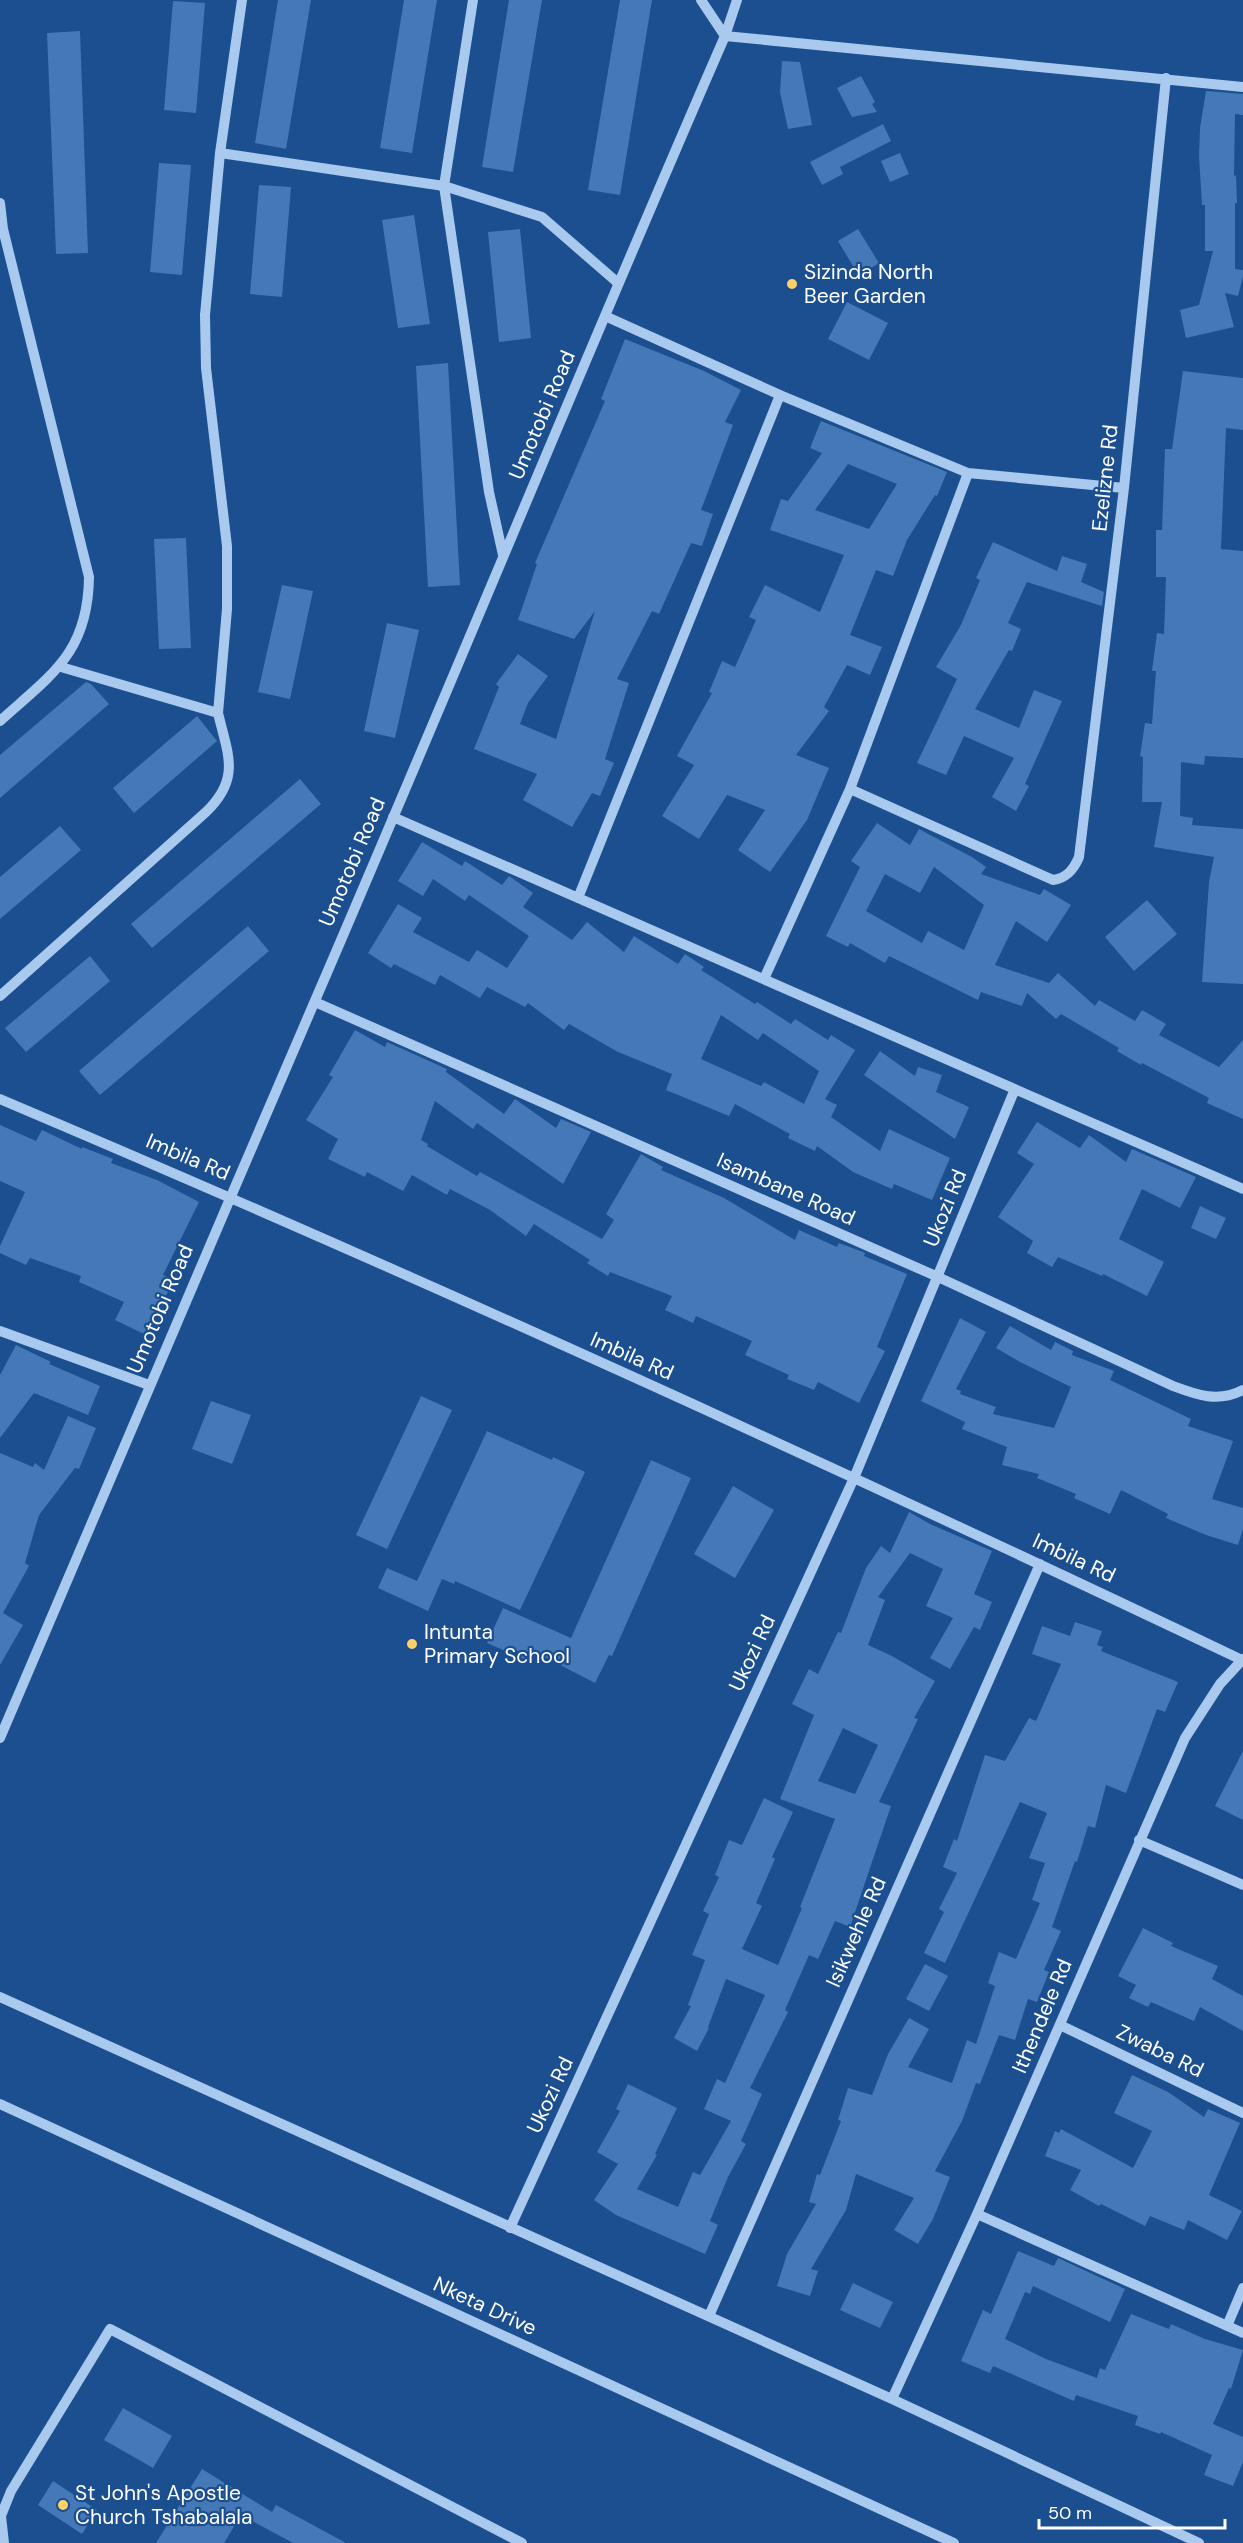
<svg xmlns="http://www.w3.org/2000/svg" width="1243" height="2543" font-family="'DM Sans',sans-serif">
  <rect width="100%" height="100%" fill="#1b4f8f"/>
  <path fill="#4478b7" fill-rule="evenodd" d="M278,0H311L286,149L255,143Z
    M404,0H437L412,153L380,148Z
    M509,0H542L513,172L482,167Z
    M620,0H652L620,195L588,190Z
    M173,1L205,3L196,113L164,110Z
    M80,31L88,253L56,254L47,33Z
    M782,61L800,62L812,125L788,129L780,92Z
    M861,76L875,102L872,104L877,112L852,117L837,88Z
    M1206,91L1243,94V115L1235,114L1234,176L1236,175L1237,203H1235V269L1243,270V276L1238,296L1225,293L1234,327L1186,338L1180,310L1199,305L1213,251H1205V205H1202L1199,156L1200,128Z
    M883,124L891,141L840,167L843,174L822,185L810,162Z
    M900,153L909,174L890,182L881,161Z
    M159,163L191,165L182,275L150,272Z
    M259,185L291,187L282,297L250,294Z
    M414,215L430,324L398,328L382,220Z
    M520,229L531,338L499,342L488,232Z
    M858,229L879,263L859,276L838,241Z
    M847,302L888,323L869,360L828,339Z
    M625,339L704,371L741,390L725,422L733,425L701,510L713,514L702,546L691,543L659,614L652,611L617,679L629,683L605,759L614,763L600,796L592,793L572,827L523,800L537,774L474,749L499,687L496,684L518,654L548,676L528,703L520,724L556,739L595,611L574,639L518,620L537,564L535,563L605,401L601,399Z
    M448,363L460,585L428,587L416,366Z
    M1183,371L1243,378V430L1226,428L1221,549L1243,551V758L1205,756L1204,765L1181,762L1180,816L1193,818L1192,825L1243,829V984L1202,982L1209,882L1214,857L1154,847L1162,802H1142L1143,757L1140,756L1145,723L1152,724L1156,671H1152L1157,633L1164,634L1166,577H1156V530H1162L1165,449H1172Z
    M821,421L947,472L937,496L935,495L907,540L893,576L876,570L850,635L882,647L870,675L847,665L824,707L829,711L796,755L829,768L807,820L770,872L738,850L765,810L727,795L699,839L662,816L694,765L677,756L712,693L709,692L722,661L735,667L756,620L749,617L765,585L820,612L844,555L770,530L781,499L788,501L822,453L810,448ZM848,464L897,484L869,529L815,510Z
    M186,538L191,648L159,649L154,539Z
    M993,542L1057,571L1062,556L1087,564L1081,582L1104,592L1102,606L1027,582L1008,623L1021,629L1012,651L1009,650L975,709L1019,728L1034,690L1062,701L1025,784L1029,786L1016,811L992,797L1014,758L964,736L946,775L917,763L957,679L936,667L961,625L980,580L976,578Z
    M282,585L313,591L290,699L258,692Z
    M387,623L419,630L395,738L364,731Z
    M86,682L91,684L109,704L0,798V755Z
    M197,716L217,741L134,813L113,788Z
    M300,779L321,804L152,948L131,924Z
    M877,823L910,845L919,829L972,857L986,867L981,874L1040,895L1044,889L1071,905L1047,942L1016,921L995,965L1049,983L1058,973L1095,1006L1099,1000L1135,1021L1142,1010L1166,1024L1159,1035L1219,1067L1243,1040V1119L1207,1103L1209,1098L1142,1063L1141,1065L1117,1051L1119,1048L1061,1014L1056,1019L1027,993L1022,1006L981,992L978,1000L889,956L885,963L850,943L848,947L826,936L860,867L851,861ZM934,867L984,905L964,950L928,931L922,943L866,911L885,874L920,893Z
    M60,826L81,850L0,919V877Z
    M422,842L462,866L465,861L502,885L509,876L533,893L523,907L572,940L587,922L624,952L634,936L678,964L685,954L704,967L701,970L755,1004L757,1002L791,1024L795,1019L828,1040L831,1035L855,1050L825,1099L837,1105L831,1117L880,1151L889,1129L950,1158L932,1200L894,1184L892,1189L853,1172L817,1146L815,1151L788,1138L790,1134L735,1104L729,1116L666,1090L672,1074L618,1052L569,1024L564,1030L528,1003L525,1007L487,987L480,998L440,975L435,985L394,964L391,968L368,953L398,904L422,918L413,932L469,962L477,950L507,968L529,936L469,895L465,901L433,879L423,896L398,881ZM721,1015L758,1040L763,1033L819,1071L804,1104L764,1082L761,1086L701,1059Z
    M1147,900L1177,934L1134,971L1105,937Z
    M248,926L269,951L100,1095L79,1071Z
    M90,956L110,981L26,1052L5,1028Z
    M355,1030L385,1047L387,1042L447,1069L446,1072L504,1114L515,1099L556,1128L561,1119L591,1132L563,1184L477,1123L473,1129L435,1101L421,1140L428,1144L427,1146L477,1176L480,1172L602,1239L614,1220L606,1214L641,1154L663,1167L661,1170L724,1198L795,1240L799,1230L837,1247L839,1243L863,1252L865,1253L864,1256L907,1274L877,1347L885,1351L859,1403L818,1382L814,1390L787,1379L789,1375L745,1355L752,1341L696,1316L693,1323L665,1310L672,1296L610,1272L608,1276L587,1263L590,1260L534,1224L526,1236L490,1210L450,1189L447,1195L412,1175L403,1191L367,1172L365,1177L328,1159L338,1139L306,1120L333,1077L329,1075Z
    M880,1051L915,1076L918,1067L942,1075L936,1092L969,1107L955,1139L864,1075Z
    M1037,1122L1080,1148L1089,1135L1126,1162L1132,1149L1196,1177L1180,1208L1142,1189L1119,1239L1164,1262L1147,1296L1103,1274L1102,1276L1058,1257L1052,1267L1027,1253L1033,1241L998,1217L1034,1164L1017,1153Z
    M0,1125L36,1141L42,1130L82,1149V1147L113,1159L111,1163L157,1180L199,1202L163,1275L174,1280L146,1335L115,1320L124,1302L79,1282L81,1276L30,1258L26,1265L0,1253V1246L25,1192L0,1181Z
    M1200,1206L1226,1218L1216,1239L1191,1228Z
    M960,1318L986,1332L956,1389L961,1391L960,1394L996,1407L993,1414L1054,1428L1071,1387L1020,1362L996,1348L1010,1326L1051,1350L1055,1342L1073,1351L1072,1355L1114,1371L1110,1380L1191,1419L1188,1426L1233,1441L1212,1499L1243,1508V1529L1238,1545L1206,1535L1166,1518L1168,1514L1121,1490L1110,1514L1074,1498L1076,1494L1037,1478L1039,1474L1002,1465L1007,1447L962,1429L965,1422L921,1401Z
    M16,1345L51,1362L49,1364L100,1386L88,1415L34,1393L0,1438V1375Z
    M421,1396L452,1410L387,1549L356,1535Z
    M211,1401L251,1415L232,1464L192,1449Z
    M68,1416L96,1428L79,1469L75,1468L39,1515L25,1563L29,1566L3,1613L23,1625L0,1665V1453L33,1467L35,1463L44,1470Z
    M487,1431L552,1460L553,1457L585,1472L520,1610L455,1581L454,1584L442,1579L428,1611L378,1588L387,1568L417,1581Z
    M651,1460L691,1478L612,1656L609,1655L595,1683L531,1650L526,1660L487,1643L503,1608L571,1638Z
    M733,1486L774,1510L735,1578L694,1554Z
    M909,1512L930,1524L992,1551L974,1594L992,1602L980,1630L974,1627L950,1669L930,1658L953,1618L926,1606L943,1569L910,1553L878,1597L885,1600L868,1645L892,1656L935,1681L914,1718L918,1719L879,1802L891,1806L850,1927L835,1921L818,1959L809,1955L785,2010L788,2012L750,2088L762,2094L741,2141L746,2144L728,2177L710,2221L718,2225L705,2254L616,2215L594,2200L618,2164L597,2152L620,2111L616,2109L628,2084L677,2108L655,2154L657,2155L637,2189L678,2207L693,2172L700,2175L731,2121L704,2109L717,2079L725,2083L765,1995L726,1979L708,2027L709,2028L697,2051L674,2038L691,2006L688,2005L705,1960L692,1955L709,1914L703,1911L719,1877L715,1875L729,1840L742,1845L764,1798L793,1812L772,1857L775,1859L756,1903L762,1906L742,1949L778,1965L802,1908L800,1907L835,1819L780,1799L814,1715L792,1704L809,1669L818,1674L838,1632L841,1633L866,1568L881,1546L890,1553ZM843,1728L878,1745L855,1794L818,1781Z
    M1075,1622L1102,1631L1097,1645L1103,1647L1101,1651L1178,1682L1165,1712L1157,1709L1126,1793L1106,1785L1095,1828L1088,1826L1077,1862L1075,1861L1052,1927L1061,1931L1044,1970L1049,1972L1037,2002L1028,1999L1015,2040L999,2035L980,2084L976,2083L962,2121L935,2171L950,2177L933,2219L918,2244L894,2230L914,2198L856,2174L846,2210L811,2269L818,2271L810,2296L777,2286L787,2254L816,2204L809,2202L817,2174L820,2175L841,2121L838,2120L848,2088L872,2095L888,2054L909,2018L929,2029L908,2067L952,2083L967,2040L976,2044L995,1986L988,1983L999,1952L1016,1959L1040,1903L1032,1900L1045,1863L1029,1858L1047,1813L1020,1802L945,1963L924,1953L944,1912L939,1909L957,1873L943,1867L954,1839L957,1841L985,1755L1005,1761L1029,1718L1036,1721L1061,1664L1032,1654L1042,1626L1070,1636Z
    M1243,1751V1820L1215,1806Z
    M1143,1928L1173,1943L1171,1946L1218,1966L1212,1979L1243,1996V2031L1200,2007L1194,2021L1151,2002L1148,2007L1129,1998L1136,1985L1118,1976Z
    M925,1964L948,1976L929,2011L906,1999Z
    M1132,2075L1168,2092L1204,2117L1208,2109L1240,2123L1209,2195L1242,2211L1227,2240L1188,2220L1184,2230L1150,2216L1145,2226L1101,2204L1099,2206L1070,2190L1081,2170L1045,2156L1055,2131L1059,2133L1061,2129L1133,2168L1152,2131L1114,2113Z
    M1018,2251L1054,2266L1058,2258L1125,2289L1110,2322L1033,2286L1030,2294L1025,2292L1005,2339L1046,2359L1097,2378L1100,2368L1105,2370L1131,2314L1169,2329L1171,2324L1205,2339L1243,2350L1231,2389L1229,2388L1213,2424L1243,2437V2462L1233,2486L1204,2475L1212,2455L1161,2432L1160,2434L1135,2425L1138,2416L1076,2395L1074,2401L993,2366L990,2373L961,2361L983,2310L991,2314Z
    M853,2283L893,2302L880,2328L840,2310Z
    M123,2408L172,2436L153,2468L104,2440Z
    M202,2469L272,2512L276,2505L346,2543H293L241,2515L224,2543H156Z
    M53,2481L97,2510L82,2534L38,2505Z"/>
  <g fill="none" stroke-linecap="round" stroke-linejoin="round">
    <path stroke="#a9c9ee" stroke-width="10" d="M473,0L444,186L489,492L503,555
      M701,0L725,36L1243,87
      M220,153L444,186L542,217L618,283
      M0,203L3,229L89,577C88,653 52,674 0,721
      M605,316L780,395L968,473L1124,488
      M218,713L227,609V546L206,368L205,315L220,153L242,0
      M850,789L1053,880C1067,878 1074,869 1079,857L1124,488L1166,78
      M393,817L1243,1189
      M578,898L780,395
      M764,979L850,789L968,473
      M0,996L206,812C241,778 228,755 218,713L61,667
      M315,1002L938,1277L1173,1386C1197,1395 1218,1403 1243,1390
      M0,1099C418,1276 832,1465 1242,1660
      M0,1331L149,1385
      M0,1738C103,1493 209,1248 314,1003C453,681 585,357 725,36L737,0
      M1139,1840L1243,1885
      M0,1997L892,2399L1199,2543
      M1060,2025L1243,2113
      M0,2104L954,2543
      M977,2214L1243,2333
      M510,2228L854,1478L1015,1089
      M709,2316L1040,1564
      M1227,2326L1243,2288
      M892,2399L977,2214L1185,1738L1220,1684L1243,1659
      M4,2543L1,2516L11,2491L110,2329L522,2543"/>
  </g>
  <g fill="#ffd166" stroke="#1b4f8f" stroke-width="2">
    <circle cx="792" cy="284" r="6"/>
    <circle cx="412" cy="1644" r="6"/>
    <circle cx="63" cy="2505" r="6"/>
  </g>
  <g text-anchor="middle" dominant-baseline="central" stroke-width="4.5" stroke-linejoin="round" paint-order="stroke">
    <g font-size="21" fill="#fff" stroke="#1b4f8f" text-anchor="start">
      <text x="804" y="272">Sizinda North<tspan x="804" dy="24">Beer Garden</tspan></text>
      <text x="424" y="1632">Intunta<tspan x="424" dy="24">Primary School</tspan></text>
      <text x="75" y="2493">St John's Apostle<tspan x="75" dy="24">Church Tshabalala</tspan></text>
    </g>
    <g font-size="21" fill="#fff" stroke="#1b4f8f">
      <text transform="translate(542 415) rotate(-67)">Umotobi Road</text>
      <text transform="translate(1105 478) rotate(-84)">Ezelizne Rd</text>
      <text transform="translate(352 862) rotate(-67)">Umotobi Road</text>
      <text transform="translate(188 1157) rotate(23)">Imbila Rd</text>
      <text transform="translate(786 1189) rotate(24)">Isambane Road</text>
      <text transform="translate(945 1208) rotate(-68)">Ukozi Rd</text>
      <text transform="translate(160 1309) rotate(-67)">Umotobi Road</text>
      <text transform="translate(632 1356) rotate(24)">Imbila Rd</text>
      <text transform="translate(1074 1558) rotate(25)">Imbila Rd</text>
      <text transform="translate(752 1653) rotate(-65)">Ukozi Rd</text>
      <text transform="translate(856 1932) rotate(-66)">Isikwehle Rd</text>
      <text transform="translate(1042 2016) rotate(-67)">Ithendele Rd</text>
      <text transform="translate(1160 2051) rotate(26)">Zwaba Rd</text>
      <text transform="translate(550 2095) rotate(-65)">Ukozi Rd</text>
      <text transform="translate(485 2306) rotate(25)">Nketa Drive</text>
    </g>
  </g>
  <path d="M1039 2519v9h186v-9" fill="none" stroke="#ffffff" stroke-width="3"/>
  <text x="1048" y="2519" font-size="18" fill="#ffffff" stroke="#1b4f8f" stroke-width="4.5" paint-order="stroke">50 m</text>
</svg>
